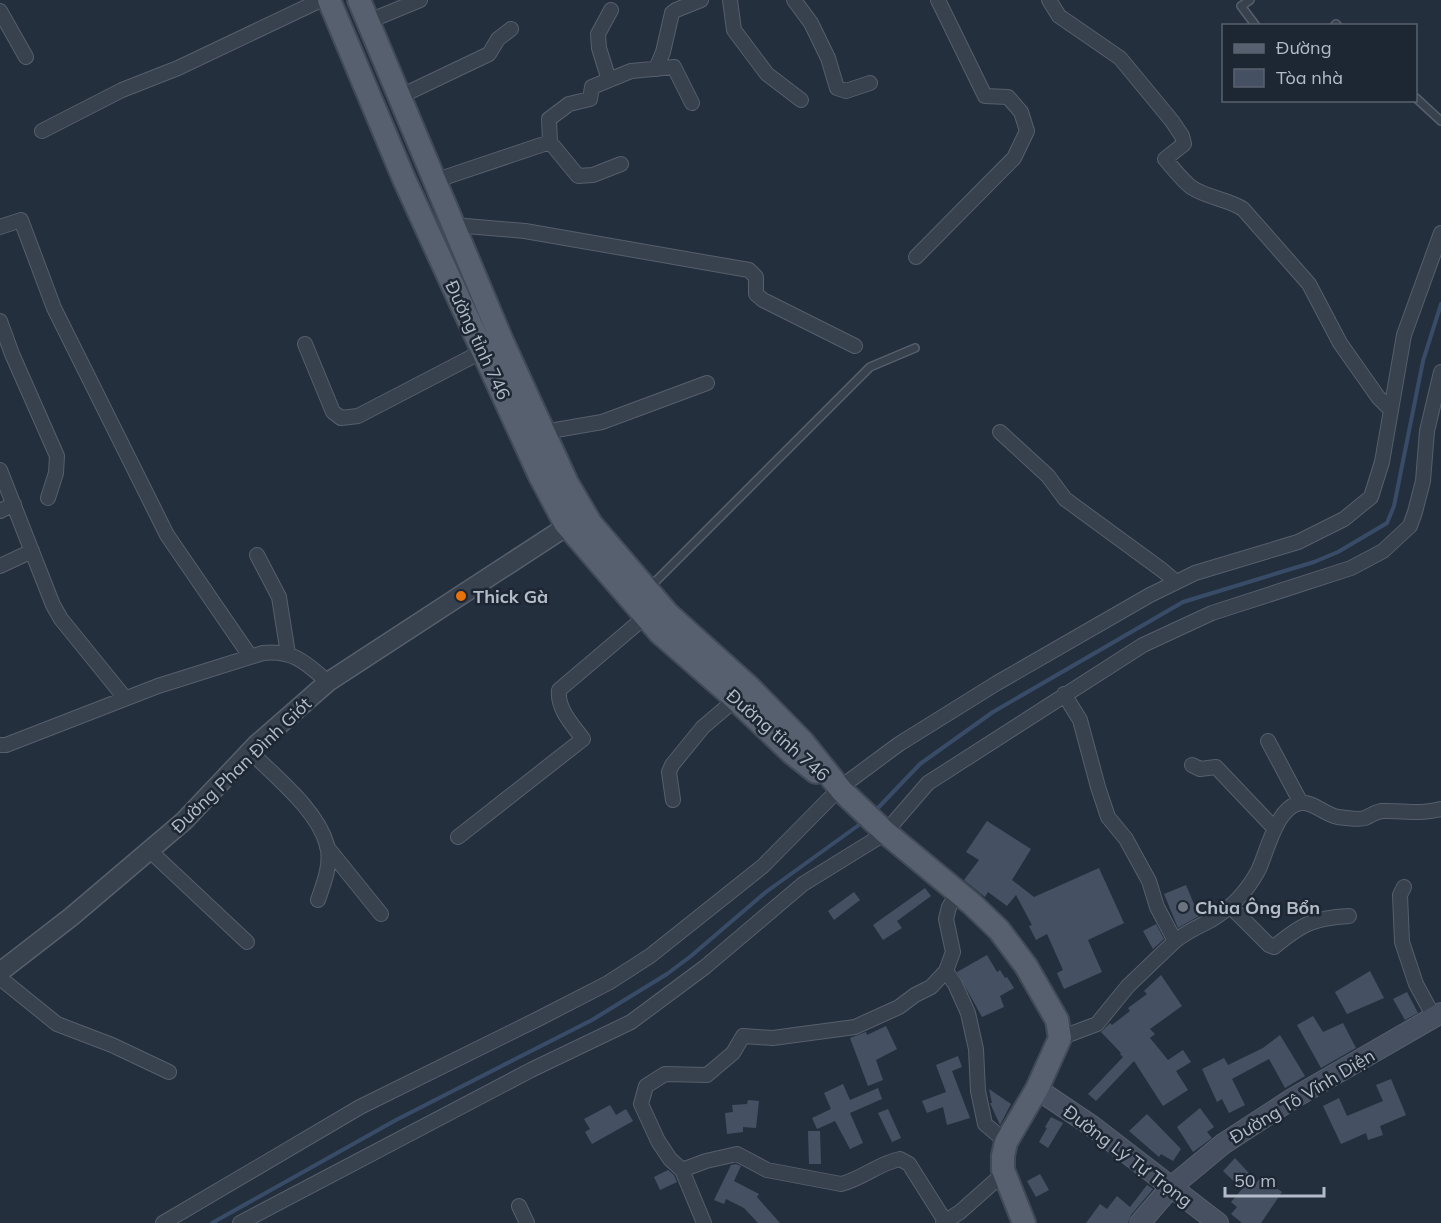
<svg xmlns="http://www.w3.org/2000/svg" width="1441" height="1223" font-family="Mulish,sans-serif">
  <rect width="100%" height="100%" fill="#242f3e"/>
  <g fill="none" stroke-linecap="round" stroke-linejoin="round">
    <path stroke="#394c67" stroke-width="4" d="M875,811L920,764L993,712L1183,602L1314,562L1338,552L1387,523L1394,506L1423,361L1441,304
      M212,1223L396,1120L592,1020L667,974L691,956L766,892L863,822"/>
  </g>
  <path fill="#455162" d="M987,821L1031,849L1012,880L1034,897L1099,868L1124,923L1088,940L1102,972L1064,989L1057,973L1063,970L1047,934L1036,940L1029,926L1032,925L1016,895L1007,906L988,892L985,897L964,880L979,860L966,852Z
    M1186,885L1199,916L1178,928L1164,894Z
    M925,888L931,896L897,921L902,928L883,940L873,925Z
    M854,892L860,900L834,920L828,911Z
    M1156,924L1164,939L1153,949L1143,931Z
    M987,955L997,972L1000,970L1005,978L1007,977L1014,988L1000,996L1004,1007L982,1017L957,972Z
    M1370,971L1384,998L1347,1014L1335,992Z
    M1161,975L1182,1006L1150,1029L1155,1034L1150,1038L1168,1060L1183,1050L1191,1062L1176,1071L1188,1090L1163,1106L1134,1061L1096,1101L1088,1094L1123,1057L1120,1054L1121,1053L1101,1032L1110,1023L1112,1025L1130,1011L1128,1008L1147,994L1144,991Z
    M1407,992L1418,1013L1405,1020L1393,999Z
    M1313,1016L1323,1032L1343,1023L1356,1048L1321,1068L1297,1025Z
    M886,1026L897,1049L876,1060L883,1080L868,1086L850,1038L866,1032L867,1035Z
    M1280,1035L1305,1076L1285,1088L1269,1059L1232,1079L1245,1105L1229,1113L1222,1099L1217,1102L1202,1069L1224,1058L1228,1065L1263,1048Z
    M958,1056L962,1067L952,1071L970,1118L947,1125L943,1107L927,1113L922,1101L946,1092L936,1065Z
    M1391,1079L1406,1115L1380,1126L1383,1135L1368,1140L1366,1133L1341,1144L1323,1106L1339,1098L1347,1116L1383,1101L1376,1085Z
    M843,1084L850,1100L878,1088L882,1099L850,1113L863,1143L850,1149L835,1121L817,1129L812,1118L831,1109L824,1093Z
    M989,1089L1011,1104L1000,1125L990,1103H992Z
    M748,1100L759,1101L756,1128L743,1127V1132L727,1134L725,1113L733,1112L732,1105L747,1104Z
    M610,1105L616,1115L626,1109L633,1121L592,1144L585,1132L590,1129L584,1119Z
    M1200,1108L1214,1127L1207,1132L1212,1138L1193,1152L1177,1127Z
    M888,1109L901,1138L892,1142L878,1113Z
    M1147,1114L1181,1149L1173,1161L1161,1154L1159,1157L1129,1131Z
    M1051,1117L1063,1123L1048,1148L1039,1142L1047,1128L1045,1127Z
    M808,1131H820L821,1164H809Z
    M1235,1158L1257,1182L1261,1177L1282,1192L1261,1223H1242L1231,1214L1237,1207L1231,1202L1242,1189L1223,1171Z
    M736,1164L741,1166L734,1181L759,1194L757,1197L780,1223H758L744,1208L726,1199L724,1204L714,1200L731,1165Z
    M668,1170L674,1175L677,1182L660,1190L654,1177Z
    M1040,1174L1049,1190L1036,1197L1027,1181Z
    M1147,1185L1153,1189L1131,1215L1128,1223H1086L1100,1204L1107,1209L1117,1196L1130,1207Z"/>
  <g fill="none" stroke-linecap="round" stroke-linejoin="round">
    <g stroke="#565f6c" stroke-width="10">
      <path id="service" d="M1250,0L1241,6L1256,26
        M1334,26L1336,24L1338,26
        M1416,98L1441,121
        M650,587L870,367L915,348"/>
    </g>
    <g stroke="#565f6c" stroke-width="16">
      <path id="minor" d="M730,0L734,30L767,74L801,100
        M794,0L811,23L828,58L837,88L846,91L870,83
        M1049,0L1059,16L1120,58L1172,121L1182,136L1184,144L1165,159C1173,168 1181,179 1191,187C1207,198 1228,199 1243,209L1309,284L1340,343L1378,397L1391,410
        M0,11L26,57
        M369,21L420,0
        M656,69L663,52L672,13L676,10L701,0
        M609,80L599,48L598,34L611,10
        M401,96L489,54L498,39L511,29
        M42,131L122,90L178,68L321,0
        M550,142L549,119L569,104L590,99L592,87L631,71L674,67L692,103
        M434,181L550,142L578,176L593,175L621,164
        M454,225L525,231L749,270L756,277V294L763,300L855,346
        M0,227L21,220L54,308L167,535L250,656
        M916,257L1014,158L1027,131L1021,112L1008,97L985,96L938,0
        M0,321L12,354L57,456L56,473L48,498
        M305,344L333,412L341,418L358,416L483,351
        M544,432L602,422L707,383
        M1000,432L1048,476L1065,499L1162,570L1176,582
        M0,470L53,605L61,619L125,698
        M0,511L14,504
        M257,555L279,597L288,654
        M0,566L32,551
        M1064,694L1080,720L1098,787L1108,817L1126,839L1149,881L1157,907L1175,941
        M1268,741L1301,803
        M0,745H6L158,686L263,653C294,650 306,663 328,682
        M250,751C275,777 317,809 327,845C332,863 324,883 318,900
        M1192,765L1200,769L1216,767L1275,829
        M673,800L669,772L672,765L703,727L736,699
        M458,837L583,739C572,724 557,709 559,690L645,617
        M327,847L381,914
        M149,850L247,942
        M1404,887L1400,895L1402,942L1416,984L1434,1017
        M1230,906L1269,945L1274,947C1302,924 1313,918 1349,916
        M946,971L955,984L968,1013L976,1049L978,1091L985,1124L1006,1142
        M0,978L57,1024L112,1045L169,1072
        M1060,1038L1097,1024L1128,986L1175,941C1186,932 1198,927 1211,920C1230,909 1247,891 1258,871C1267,853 1276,807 1300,803C1313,801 1325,815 1338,817C1345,818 1359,820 1365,818C1372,815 1375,812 1382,811C1403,810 1419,815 1441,809
        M682,1170L706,1161L737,1154L767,1170L841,1184C862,1179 879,1163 900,1159L909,1164L945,1221
        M519,1206L527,1223
        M163,1223L360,1107L540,1018L608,983L650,956L763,866L841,787L899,744L997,683L1150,595L1195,573L1298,542L1344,519L1371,497L1382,462L1404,335L1441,233
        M240,1223L531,1070L631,1022L705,967L803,884L884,834L928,783L1143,645L1212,613L1351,568L1383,551L1410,526L1415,512L1423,481L1427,431L1441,372
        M704,1223L682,1170L670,1159L658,1141L641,1104L646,1086L665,1074L707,1075L733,1053L743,1036L773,1038L855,1027L899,1007L915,995L931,987L946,971L953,952L946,919L949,907L958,892
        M943,1223L960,1212L1004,1173"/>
    </g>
    <g stroke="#565f6c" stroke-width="21">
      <path id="tertiary" d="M0,972L71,917L184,821L256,745L328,682L578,519"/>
    </g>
    <g stroke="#565f6c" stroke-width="22">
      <path id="secondary" d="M1037,1089L1092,1126L1218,1223
        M1140,1223L1170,1188L1223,1144L1292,1099L1441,1013"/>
    </g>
    <g stroke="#414a57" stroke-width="26">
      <path id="primary" d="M329,0L404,179L540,476L565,523L660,633L731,695L792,753L816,772
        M359,0L502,341L567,483L591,524L668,614L750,688L803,742L842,791L885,832L972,904L999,930L1026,966L1057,1020L1060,1038L1037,1089L1006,1142L1003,1156V1170L1024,1223"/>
    </g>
    <use href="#service" stroke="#38414e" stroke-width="7"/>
    <use href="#minor" stroke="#38414e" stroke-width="14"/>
    <use href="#tertiary" stroke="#38414e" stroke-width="18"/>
    <use href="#secondary" stroke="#465061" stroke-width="20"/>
    <use href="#primary" stroke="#56606e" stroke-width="22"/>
  </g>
  <circle fill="#e8710a" stroke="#1d2633" stroke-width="2" cx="461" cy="596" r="6"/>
  <circle fill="#6b7280" stroke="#1d2633" stroke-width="2" cx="1183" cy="907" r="6"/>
  <g text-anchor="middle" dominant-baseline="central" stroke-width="5" stroke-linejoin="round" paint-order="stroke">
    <g font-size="18" fill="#b4bcc9" stroke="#1d2633">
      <text transform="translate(478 340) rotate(65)">Đường tỉnh 746</text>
      <text transform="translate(778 735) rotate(41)">Đường tỉnh 746</text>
      <text transform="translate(241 765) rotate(-44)">Đường Phan Đình Giót</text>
      <text transform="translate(1302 1096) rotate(-31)">Đường Tô Vĩnh Diện</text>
      <text transform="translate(1128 1156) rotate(37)">Đường Lý Tự Trọng</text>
    </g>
    <g font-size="18" font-weight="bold" fill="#b4bcc9" stroke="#1d2633" text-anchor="start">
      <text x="473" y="596">Thick Gà</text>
      <text x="1195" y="907">Chùa Ông Bổn</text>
    </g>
  </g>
  <rect x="1222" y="24" width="195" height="78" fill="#1d2633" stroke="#59626f" stroke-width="1.5"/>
  <rect x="1234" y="44" width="30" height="9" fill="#56606e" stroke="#59626f" stroke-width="1.5"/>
  <text x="1276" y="54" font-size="18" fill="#b4bcc9">Đường</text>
  <rect x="1234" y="69" width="30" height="18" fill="#455162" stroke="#59626f" stroke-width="1.5"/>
  <text x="1276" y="84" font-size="18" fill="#b4bcc9">Tòa nhà</text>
  <path d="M1225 1187v9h99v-9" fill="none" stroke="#b4bcc9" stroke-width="3"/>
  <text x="1234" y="1187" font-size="18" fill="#b4bcc9" stroke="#1d2633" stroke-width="4.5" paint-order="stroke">50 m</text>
</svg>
